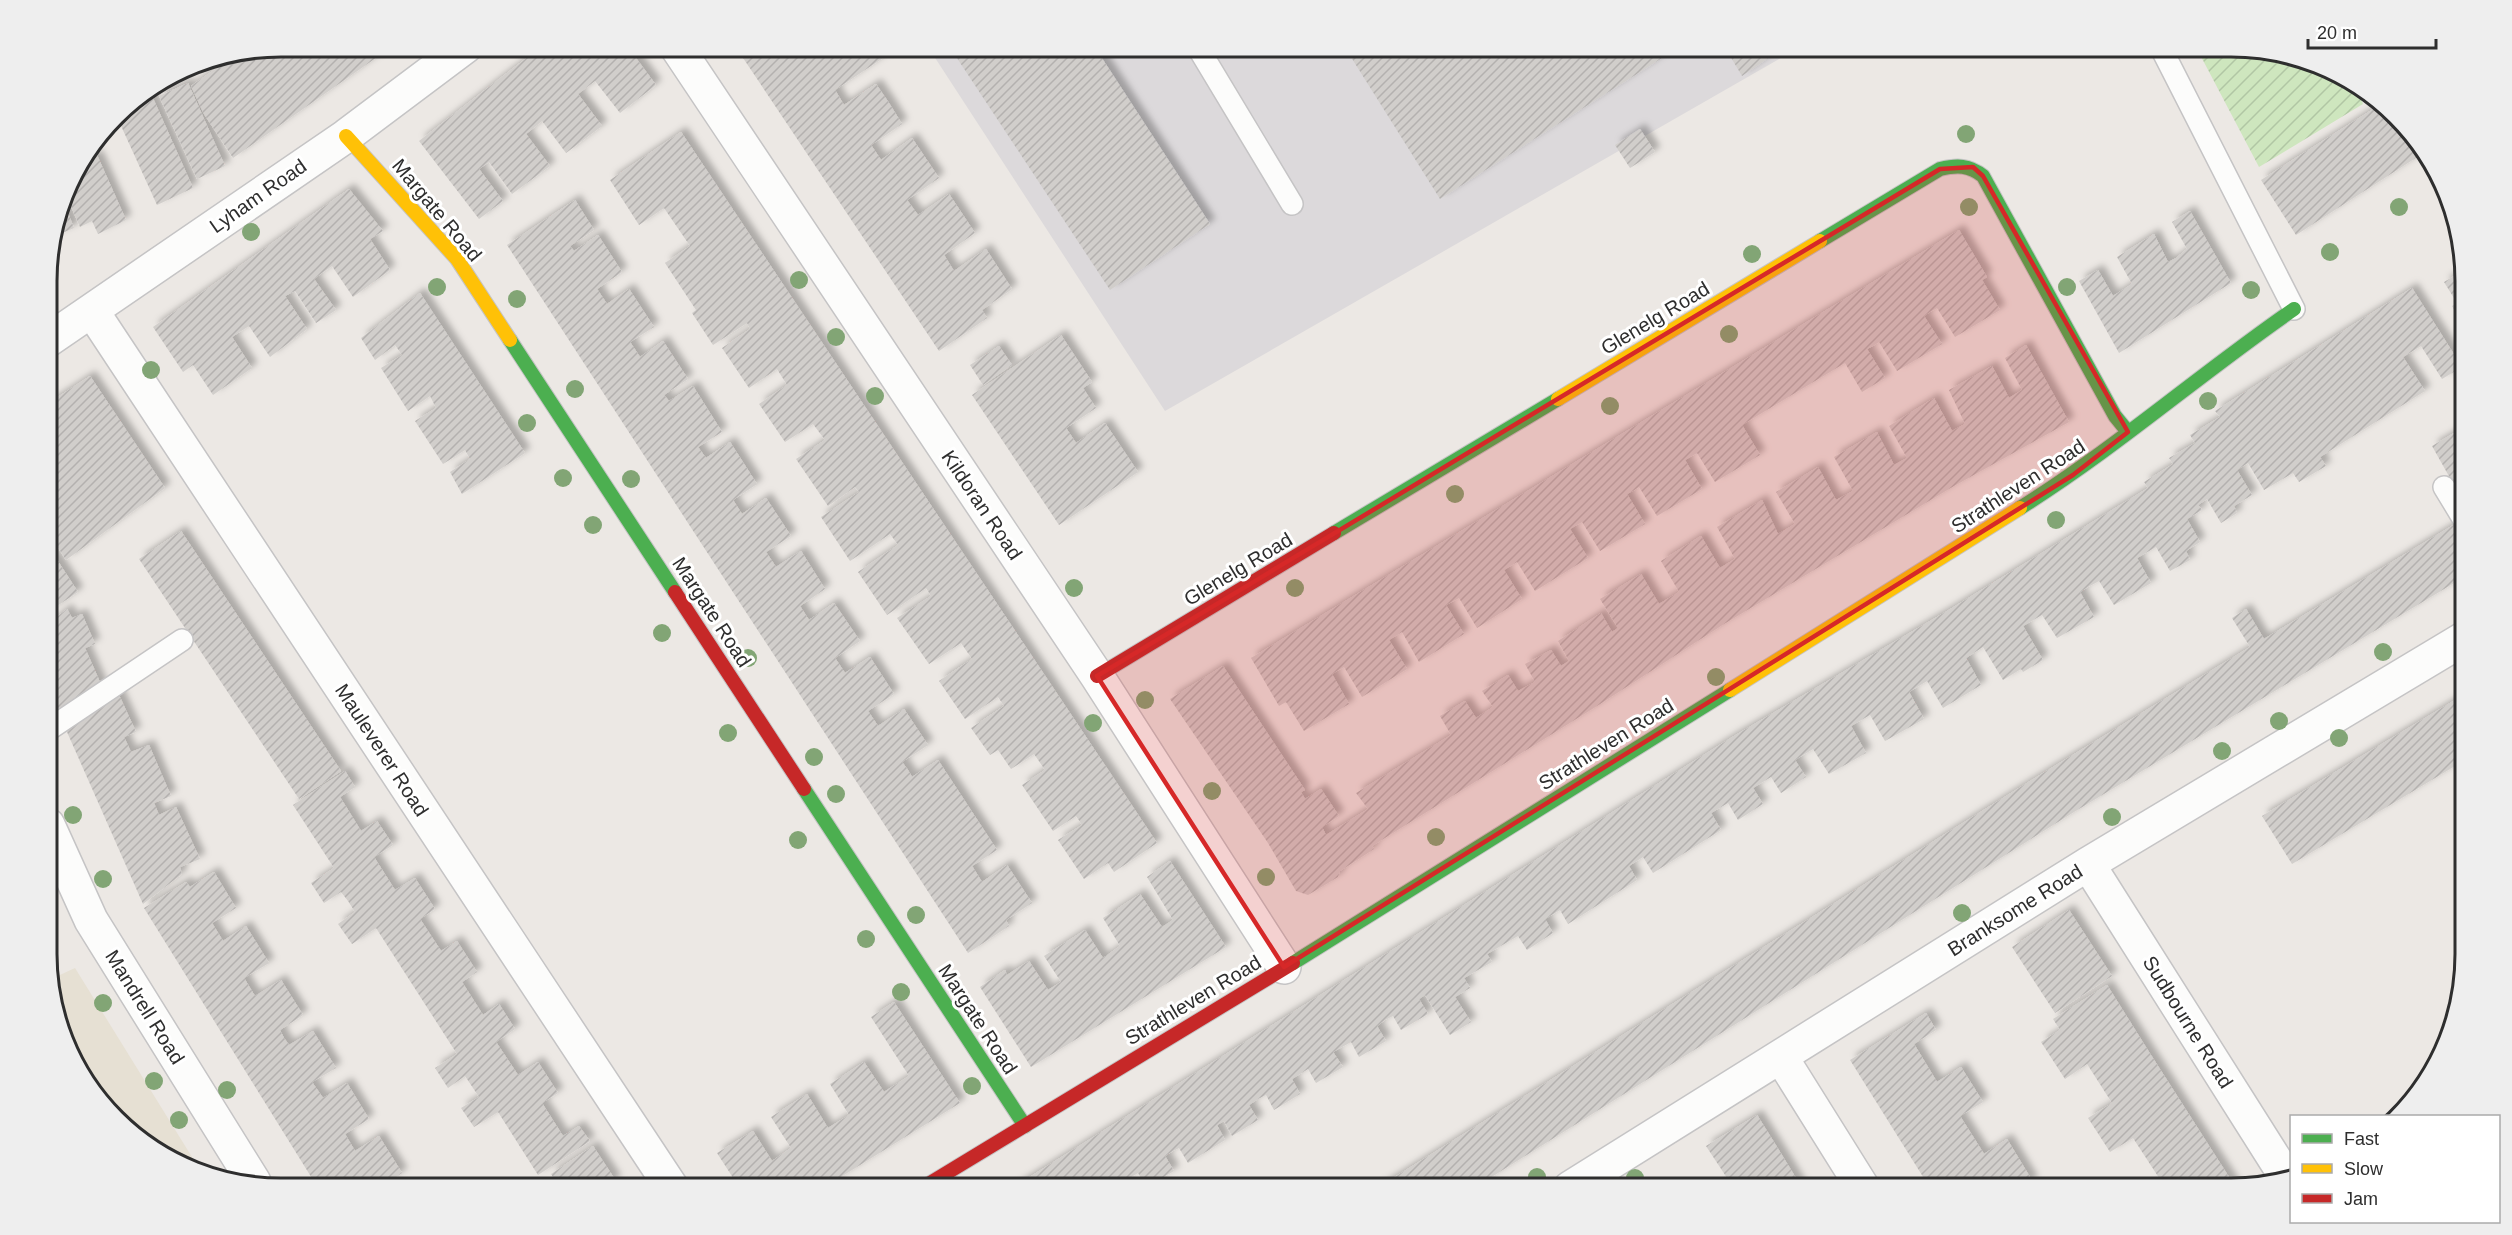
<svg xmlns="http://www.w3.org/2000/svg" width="2512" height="1235" font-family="Helvetica,sans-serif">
  <defs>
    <pattern id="garden-furrows" width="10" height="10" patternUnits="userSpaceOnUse" patternTransform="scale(1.5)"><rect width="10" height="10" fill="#cee6be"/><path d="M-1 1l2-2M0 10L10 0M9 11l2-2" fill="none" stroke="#b1c6a4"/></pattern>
    <pattern id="building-hatch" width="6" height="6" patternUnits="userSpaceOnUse" patternTransform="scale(1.5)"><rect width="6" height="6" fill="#d1cecb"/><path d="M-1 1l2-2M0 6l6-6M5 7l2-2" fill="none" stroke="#b4b1af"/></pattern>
    <filter id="shadow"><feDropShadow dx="5.5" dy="-5.5" stdDeviation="3" flood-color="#0004"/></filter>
  </defs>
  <rect width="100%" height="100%" fill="#ece8e4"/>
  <path fill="#dcd9db" d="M928,47H1800L1165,411Z"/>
  <path fill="#e6e0d3" d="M75,968L200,1170L178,1164L95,1096L64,1043L49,985V980Z"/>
  <path fill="url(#garden-furrows)" d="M2196,47H2231L2334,71L2358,90L2363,104L2259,167Z"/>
  <path fill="url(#building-hatch)" filter="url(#shadow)" d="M281,46H393L233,158L204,114L191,86L234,56Z
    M542,46H635L630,50L656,85L620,113L595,81L578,94L602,126L566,153L542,121L526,134L550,166L512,194L489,162L479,169L503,201L479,219L419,141Z
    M735,46H805L806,49L810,46H879L886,56L835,90L844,105L876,84L889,103L902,124L871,145L881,160L912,138L939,178L907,200L918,215L949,194L975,233L944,255L954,271L986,249L1012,289L982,310L987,318L939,351Z
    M949,46H1094L1210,224L1110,290Z
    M1344,46H1681L1440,199Z
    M1724,46H1786L1742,76Z
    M188,83L225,166L197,179L159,96Z
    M152,96L193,188L157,205L117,117L123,109Z
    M2378,106L2417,139L2425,152L2296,235L2261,180Z
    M1640,129L1655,152L1630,168L1615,145Z
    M681,132L1157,843L1114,872L1108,863L1084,879L1058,840L1082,825L1076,816L1053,831L1022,785L1045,770L1034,754L1011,769L998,750L990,755L971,728L1004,706L998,697L965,719L939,681L972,659L961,643L929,664L897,618L931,596L926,588L887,615L858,572L898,545L890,534L850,561L821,517L859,492L855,487L828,506L796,459L825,440L813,424L785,442L759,404L787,385L777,369L749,388L722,348L750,329L747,323L713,345L692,313L696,310L665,263L690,246L664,208L639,225L610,180Z
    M97,155L126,220L98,234L92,221L80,227L66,195L71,177L84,161Z
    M349,189L383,231L370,239L390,270L353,297L332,266L322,273L314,279L336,310L316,323L295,291L285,296L307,329L270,357L249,326L238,333L232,337L252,368L213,395L193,365L183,372L153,327Z
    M575,200L594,230L570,246L574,251L598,235L622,272L597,289L607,304L629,289L654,327L630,342L640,357L663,341L688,379L664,395L669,401L693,386L722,432L698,447L706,458L730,442L757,484L733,500L742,514L766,498L791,536L766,552L776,567L801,551L825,589L800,606L809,620L834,603L860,641L835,658L845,673L870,657L894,694L868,711L878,726L904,709L928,745L902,762L908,770L912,777L938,760L997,850L972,866L982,882L1007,865L1032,903L1006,920L1009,926L968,953L507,245Z
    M64,203L74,228L55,236Z
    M2190,211L2231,283L2119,353L2079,281L2098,270L2113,296L2132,284L2117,257L2154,234L2168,262L2176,258L2187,249L2172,222Z
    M1959,230L1987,277L1982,280L2000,310L1955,337L1937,308L1930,312L1924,316L1942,344L1897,371L1879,342L1873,346L1867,349L1885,378L1862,392L1845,363L1795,393L1742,425L1760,455L1715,482L1697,453L1685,460L1702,489L1657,516L1639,487L1633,491L1627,494L1645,524L1600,551L1582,522L1575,526L1570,529L1588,558L1535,591L1517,562L1504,570L1522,599L1477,628L1459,598L1446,605L1464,634L1419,662L1402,632L1389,640L1407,669L1362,697L1344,667L1337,671L1332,674L1349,704L1304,731L1286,702L1279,706L1251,658Z
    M2462,247L2464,251V326L2452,306L2457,303L2444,282L2463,271L2453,252Z
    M2412,288L2462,367L2442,379L2421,346L2403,357L2425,391L2320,457L2326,466L2299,482L2293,473L2264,490L2248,463L2237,470L2252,495L2234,506L2237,513L2221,523L2207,499L2198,505L2202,510L2187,519L2200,542L2186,551L2190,560L2170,571L2156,547L2137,558L2151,583L2114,605L2099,581L2088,587L2080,592L2094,617L2057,638L2042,615L2023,626L2043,660L2023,672L2021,669L2003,680L1983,647L1966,658L1981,685L1943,708L1927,681L1909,692L1924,719L1885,741L1870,715L1851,726L1866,753L1829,774L1813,749L1795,760L1806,777L1781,793L1771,777L1753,788L1763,804L1738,820L1728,803L1711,813L1721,830L1653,873L1643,857L1629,866L1637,880L1568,924L1560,910L1545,919L1553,933L1527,950L1518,936L1487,954L1492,962L1464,978L1470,988L1455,997L1471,1022L1450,1035L1425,995L1419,999L1428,1014L1401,1030L1393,1016L1385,1020L1377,1026L1386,1041L1359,1057L1351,1042L1333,1052L1343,1067L1316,1083L1308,1069L1292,1079L1300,1094L1274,1110L1266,1095L1258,1099L1249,1105L1258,1120L1232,1136L1224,1121L1217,1125L1225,1140L1188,1163L1179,1148L1173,1151L1165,1156L1174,1171L1146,1187L1138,1173L1112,1188H1012L1734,736L1947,611L2148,488L2144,482L2173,464L2169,458L2195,443L2190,435L2220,417L2215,411Z
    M420,293L525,453L462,494L450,472L470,459L465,450L443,464L415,421L436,408L430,396L408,411L381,368L402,355L395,345L375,360L361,338Z
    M1061,335L1092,382L1083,388L1096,408L1066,428L1076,443L1105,423L1138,472L1059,525L972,395Z
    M2026,345L2069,422L1954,486L1724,624L1597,706L1372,846L1374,849L1340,871L1338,877L1308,895L1296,891L1268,843L1170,699L1223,666L1305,790L1301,792L1305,799L1321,789L1339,816L1322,827L1326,835L1368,809L1356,793L1451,735L1440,716L1465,701L1476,718L1493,707L1482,691L1508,675L1518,691L1535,682L1525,664L1551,650L1561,666L1569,661L1558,641L1601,613L1612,632L1618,628L1600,599L1641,574L1659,604L1679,592L1661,561L1701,536L1720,568L1735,559L1717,527L1762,500L1778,534L1795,524L1776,492L1818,467L1836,500L1853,491L1834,457L1877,432L1894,465L1907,458L1889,426L1934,398L1952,431L1959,427L1965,424L1949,390L1992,366L2009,398L2022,390L2005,358Z
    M999,346L1012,365L983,385L970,365Z
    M90,376L165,488L66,560L48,532L47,404Z
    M2464,427V503L2432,446Z
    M2455,524L2464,540V577L2074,812L1474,1188H1377L2048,770L2250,647L2232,618L2246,609L2264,639Z
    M181,531L341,771L299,799L139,559Z
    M48,546L78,592L48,612Z
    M67,609L72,618L82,614L95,644L85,648L103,689L114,684L136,732L124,737L131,752L149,745L171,796L154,803L159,815L176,807L200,859L180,867L182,874L143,904L48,689V624Z
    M2465,694V760L2292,864L2262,816Z
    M345,771L355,787L340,797L361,831L377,821L393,845L374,857L395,890L415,878L435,909L420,919L441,951L457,941L477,972L462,982L483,1015L499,1004L515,1029L496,1042L518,1075L538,1062L558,1093L542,1103L563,1136L579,1126L590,1141L538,1175L498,1112L474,1127L461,1108L479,1097L465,1076L448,1088L435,1068L457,1054L376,928L352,944L338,924L355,912L348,901L341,892L324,903L311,883L334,868L293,805Z
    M1170,861L1226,947L1031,1067L980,987L1005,970L1007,975L1029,961L1048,990L1061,982L1044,956L1085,930L1103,958L1120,946L1103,918L1140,894L1162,927L1173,920L1147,877Z
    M214,872L236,908L212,923L223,941L246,926L269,963L244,978L255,996L281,980L303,1015L280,1030L284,1038L289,1045L313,1031L336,1068L312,1082L323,1098L347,1083L369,1119L345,1134L355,1151L379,1136L402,1173L380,1188H318L144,908L186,882L190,887Z
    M2069,910L2112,976L2055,1013L2012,947Z
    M2107,985L2149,1052L2236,1188H2149L2161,1181L2133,1138L2110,1152L2088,1118L2112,1103L2087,1064L2065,1079L2041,1042L2060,1030L2053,1019Z
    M894,1002L960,1103L823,1188H729L737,1184L717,1153L753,1131L772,1161L791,1148L771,1117L807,1094L828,1128L849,1115L830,1084L864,1062L884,1092L909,1076L871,1017Z
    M1926,1013L1936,1030L1914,1044L1937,1082L1961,1067L1983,1102L1960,1116L1984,1154L2007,1139L2033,1182L2022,1188H1930L1850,1060Z
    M1757,1115L1777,1147L1802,1188H1727L1723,1181L1727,1178L1706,1146Z
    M593,1146L616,1181L604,1188H560L551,1174Z"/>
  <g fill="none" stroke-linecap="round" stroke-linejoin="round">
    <g stroke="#c5c4c5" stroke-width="24">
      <path id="lane" d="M1197,46L1292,204
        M2160,46L2294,309
        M2444,487L2464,520
        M48,730L182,640"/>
    </g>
    <g stroke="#c5c4c5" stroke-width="36">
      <path id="street" d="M676,46L1097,676L1284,967
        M92,311L672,1188
        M47,341L346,136L466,46
        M48,825L91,920L254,1182
        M2088,864L2288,1180
        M1781,1057L1863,1188
        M1570,1188L2088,864L2465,638"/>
    </g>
    <g stroke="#c5c4c5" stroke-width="16">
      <path id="fast" d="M1820,241L1940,169C1957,165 1969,165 1983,176L2115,416L2128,432
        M510,340L675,592
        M2020,508C2116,448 2201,373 2294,309
        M1334,533L1558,399
        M804,789L1025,1126
        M1293,963L1730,690"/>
    </g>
    <g stroke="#c5c4c5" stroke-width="16">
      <path id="slow" d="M346,136L457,259L510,340
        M1558,399L1820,241
        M1730,690L2020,508"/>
    </g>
    <g stroke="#c5c4c5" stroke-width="16">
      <path id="jam" d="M675,592L804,789
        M1097,676L1334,533
        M922,1188L1293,963"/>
    </g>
    <use href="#lane" stroke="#fcfcfb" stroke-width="21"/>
    <use href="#street" stroke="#fcfcfb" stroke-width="33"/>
    <use href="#fast" stroke="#4caf50" stroke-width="14"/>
    <use href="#slow" stroke="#ffc107" stroke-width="14"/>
    <use href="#jam" stroke="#c62828" stroke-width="14"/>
  </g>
  <g fill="#82a575">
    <circle cx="1966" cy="134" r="9"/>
    <circle cx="1969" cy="207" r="9"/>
    <circle cx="2399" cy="207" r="9"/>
    <circle cx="251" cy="232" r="9"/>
    <circle cx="2330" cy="252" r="9"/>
    <circle cx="1752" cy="254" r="9"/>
    <circle cx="799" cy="280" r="9"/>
    <circle cx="437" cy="287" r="9"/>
    <circle cx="2067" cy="287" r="9"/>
    <circle cx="2251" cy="290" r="9"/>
    <circle cx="517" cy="299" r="9"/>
    <circle cx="1729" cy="334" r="9"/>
    <circle cx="836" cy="337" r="9"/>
    <circle cx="151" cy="370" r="9"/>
    <circle cx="575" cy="389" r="9"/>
    <circle cx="875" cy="396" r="9"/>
    <circle cx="2208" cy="401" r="9"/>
    <circle cx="1610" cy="406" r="9"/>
    <circle cx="527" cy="423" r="9"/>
    <circle cx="563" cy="478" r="9"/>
    <circle cx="631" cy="479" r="9"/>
    <circle cx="1455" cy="494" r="9"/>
    <circle cx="2056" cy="520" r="9"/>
    <circle cx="593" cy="525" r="9"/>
    <circle cx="1074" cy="588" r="9"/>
    <circle cx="1295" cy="588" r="9"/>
    <circle cx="662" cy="633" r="9"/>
    <circle cx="2383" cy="652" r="9"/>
    <circle cx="748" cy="658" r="9"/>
    <circle cx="1716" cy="677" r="9"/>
    <circle cx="1145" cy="700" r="9"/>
    <circle cx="2279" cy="721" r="9"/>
    <circle cx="1093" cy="723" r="9"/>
    <circle cx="728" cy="733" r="9"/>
    <circle cx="2339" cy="738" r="9"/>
    <circle cx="2222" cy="751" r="9"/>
    <circle cx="814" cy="757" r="9"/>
    <circle cx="1212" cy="791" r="9"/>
    <circle cx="836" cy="794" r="9"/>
    <circle cx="73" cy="815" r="9"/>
    <circle cx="2112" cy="817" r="9"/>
    <circle cx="1436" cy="837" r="9"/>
    <circle cx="798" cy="840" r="9"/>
    <circle cx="1266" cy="877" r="9"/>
    <circle cx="103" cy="879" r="9"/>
    <circle cx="1962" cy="913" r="9"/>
    <circle cx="916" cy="915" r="9"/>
    <circle cx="866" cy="939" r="9"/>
    <circle cx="901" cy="992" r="9"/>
    <circle cx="103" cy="1003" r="9"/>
    <circle cx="154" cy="1081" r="9"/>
    <circle cx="972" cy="1086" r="9"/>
    <circle cx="227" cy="1090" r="9"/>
    <circle cx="179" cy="1120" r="9"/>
    <circle cx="1537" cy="1177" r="9"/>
    <circle cx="1635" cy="1178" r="9"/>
  </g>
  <path fill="#d62828" fill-opacity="0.2" stroke="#d62828" stroke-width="4.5" stroke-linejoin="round" d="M1973,167L1983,176L2128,432L2073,475L1284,967L1097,676L1940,169Z"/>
  <g text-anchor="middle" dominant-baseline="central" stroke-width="6" stroke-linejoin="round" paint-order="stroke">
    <g font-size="20" fill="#2e2e2e" stroke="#fff">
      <text transform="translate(258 196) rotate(-35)">Lyham Road</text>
      <text transform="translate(437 210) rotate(50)">Margate Road</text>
      <text transform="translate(1655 318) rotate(-31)">Glenelg Road</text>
      <text transform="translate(2018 486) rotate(-33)">Strathleven Road</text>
      <text transform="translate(982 505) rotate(56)">Kildoran Road</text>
      <text transform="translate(1238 569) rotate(-31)">Glenelg Road</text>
      <text transform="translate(712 612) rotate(57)">Margate Road</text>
      <text transform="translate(1606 744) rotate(-32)">Strathleven Road</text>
      <text transform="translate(382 750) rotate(57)">Mauleverer Road</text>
      <text transform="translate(2015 910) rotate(-32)">Branksome Road</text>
      <text transform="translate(1193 1000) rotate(-31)">Strathleven Road</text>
      <text transform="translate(145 1007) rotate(58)">Mandrell Road</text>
      <text transform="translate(978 1019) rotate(57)">Margate Road</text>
      <text transform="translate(2188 1022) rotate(58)">Sudbourne Road</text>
    </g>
  </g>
  <path d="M0 0H2512V1235H0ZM281 57H2231A224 224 0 0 1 2455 281V954A224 224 0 0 1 2231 1178H281A224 224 0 0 1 57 954V281A224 224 0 0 1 281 57Z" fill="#eee" fill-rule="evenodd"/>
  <path fill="none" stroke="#2e2e2e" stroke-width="3" d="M281 57H2231A224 224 0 0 1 2455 281V954A224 224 0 0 1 2231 1178H281A224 224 0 0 1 57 954V281A224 224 0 0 1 281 57Z"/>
  <rect x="2290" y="1115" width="210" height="108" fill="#ffffff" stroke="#ababab" stroke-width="1.5"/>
  <rect x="2302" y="1134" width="30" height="9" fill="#4caf50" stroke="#ababab" stroke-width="1.5"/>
  <text x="2344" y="1145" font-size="18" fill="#2e2e2e">Fast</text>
  <rect x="2302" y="1164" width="30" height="9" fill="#ffc107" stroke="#ababab" stroke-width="1.5"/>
  <text x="2344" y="1175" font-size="18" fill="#2e2e2e">Slow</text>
  <rect x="2302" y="1194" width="30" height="9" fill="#c62828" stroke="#ababab" stroke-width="1.5"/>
  <text x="2344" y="1205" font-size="18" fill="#2e2e2e">Jam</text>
  <path d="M2308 39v9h128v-9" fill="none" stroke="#2e2e2e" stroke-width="3"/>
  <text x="2317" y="39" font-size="18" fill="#2e2e2e" stroke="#ffffff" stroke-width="4.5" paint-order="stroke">20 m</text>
</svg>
